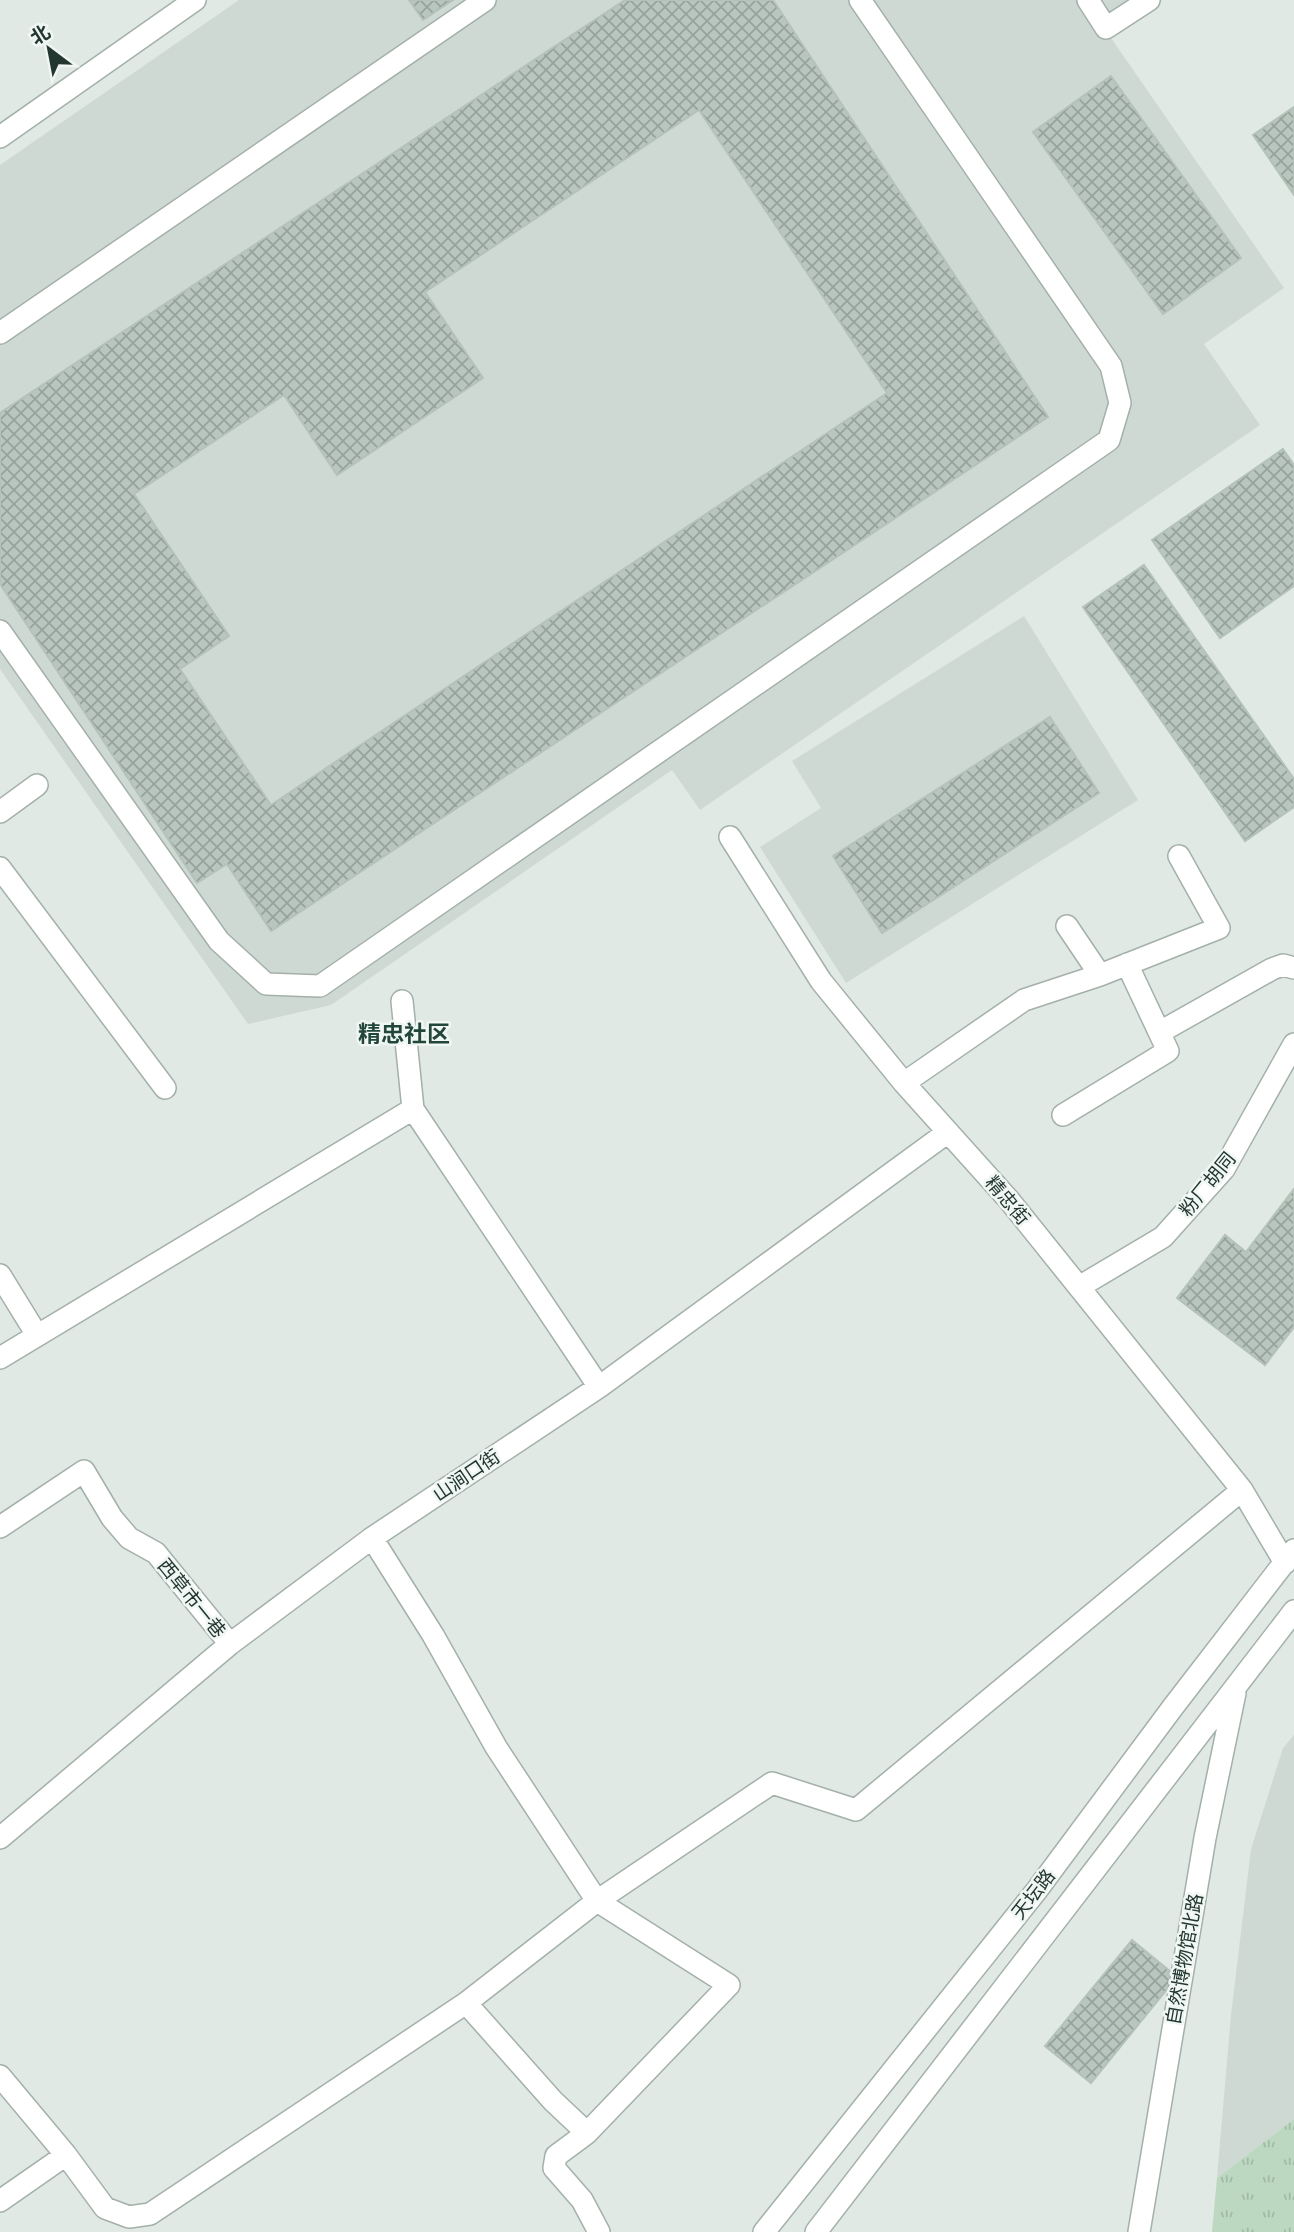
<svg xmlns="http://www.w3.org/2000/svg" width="1294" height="2232" font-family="Manrope,'Noto Sans SC',sans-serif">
  <defs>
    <pattern id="park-tufts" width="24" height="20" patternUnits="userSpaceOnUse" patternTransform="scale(1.75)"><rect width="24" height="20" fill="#bcd8c0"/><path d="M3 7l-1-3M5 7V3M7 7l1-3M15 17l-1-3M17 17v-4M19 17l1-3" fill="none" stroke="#a1baa5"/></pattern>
    <pattern id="building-cross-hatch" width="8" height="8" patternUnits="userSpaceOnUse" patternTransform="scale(1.75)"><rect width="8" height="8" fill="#b9c6c0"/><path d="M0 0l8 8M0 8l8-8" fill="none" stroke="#96a29c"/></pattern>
  </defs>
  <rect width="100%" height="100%" fill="#e0e9e4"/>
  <path fill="#cfd9d3" d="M239,0H1162L1109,35L1284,288L1204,344L1260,425L700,810L672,770L331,1005L248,1024L0,669V165Z
    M1024,616L1138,800L846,983L760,847L821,808L792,761Z
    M1294,1735V2119L1217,2178L1231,2015L1251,1849L1283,1748Z"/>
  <path fill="url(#park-tufts)" d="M1294,2119V2232H1212L1217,2178Z"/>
  <path fill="url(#building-cross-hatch)" stroke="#b4c2ba" stroke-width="2" fill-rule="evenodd" d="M409,0H453L423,20Z
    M625,0H773L1048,417L271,931L227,864L197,883L0,584V413ZM699,110L887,393L271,805L180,669L229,636L134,494L284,395L337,475L483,378L425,292Z
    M1111,76L1241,258L1163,314L1033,132Z
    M1294,107V195L1253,135Z
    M1283,449L1294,465V586L1220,638L1152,540Z
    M1144,565L1294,779V807L1245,841L1083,607Z
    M1050,717L1099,793L882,933L833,856Z
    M1294,1189V1327L1265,1365L1177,1298L1225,1235L1246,1252Z
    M1132,1940L1177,1977L1091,2083L1045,2046Z"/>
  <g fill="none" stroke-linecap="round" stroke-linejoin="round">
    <g stroke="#a4b0aa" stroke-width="24">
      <path id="minor" d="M1088,0L1106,28L1149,0
        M0,137L195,0
        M0,333L485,0
        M0,631L219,941L266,984L320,986L1109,440L1120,403L1111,366L860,0
        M0,812L37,785
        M730,837L821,981L904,1083L1009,1200L1242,1490L1285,1563
        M0,868L165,1088
        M1067,926L1100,975
        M402,1001L413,1109L599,1387
        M1160,1032L1272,969L1283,965L1294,968
        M904,1083L1024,1000L1100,975L1219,928L1179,856
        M1063,1115L1168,1051L1127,964
        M0,1275L37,1335
        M1079,1287L1163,1237L1224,1169L1294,1044
        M0,1358L413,1109
        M0,1527L84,1471L112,1518L129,1538L156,1553L230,1644
        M372,1538L433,1635L496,1747L597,1901L729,1985L587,2133L556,2156L554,2168L582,2200L599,2232
        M0,1838L230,1644L372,1538L599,1387L948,1132
        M466,2003L553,2101L587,2133
        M0,2076L66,2155L105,2208L129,2217L150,2214L466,2003L597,1901L772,1783L856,1810L1242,1490
        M0,2201L66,2155
        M764,2232L1037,1890L1173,1707L1294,1550
        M816,2232L1294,1611
        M1139,2232L1205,1838L1235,1693"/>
    </g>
    <use href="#minor" stroke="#fff" stroke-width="21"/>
  </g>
  <g text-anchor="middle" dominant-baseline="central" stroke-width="5" stroke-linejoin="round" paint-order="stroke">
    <g font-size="19" fill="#233730" stroke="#f0f6f3">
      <text transform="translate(1207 1184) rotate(-51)">粉厂胡同</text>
      <text transform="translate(1008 1200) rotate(50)">精忠街</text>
      <text transform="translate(466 1475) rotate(-34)">山涧口街</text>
      <text transform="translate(192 1598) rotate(51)">西草市一巷</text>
      <text transform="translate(1033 1894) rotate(-52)">天坛路</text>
      <text transform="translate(1184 1959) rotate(-80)">自然博物馆北路</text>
    </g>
    <g font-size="23" font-weight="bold" fill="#22473a" stroke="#f0f6f3">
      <text x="404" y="1033">精忠社区</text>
    </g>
  </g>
  <g transform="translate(49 49) rotate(328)" stroke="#f0f6f3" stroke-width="5" paint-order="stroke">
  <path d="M0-5L12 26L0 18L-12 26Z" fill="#233730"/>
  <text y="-10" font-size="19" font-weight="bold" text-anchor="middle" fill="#233730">北</text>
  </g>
</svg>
